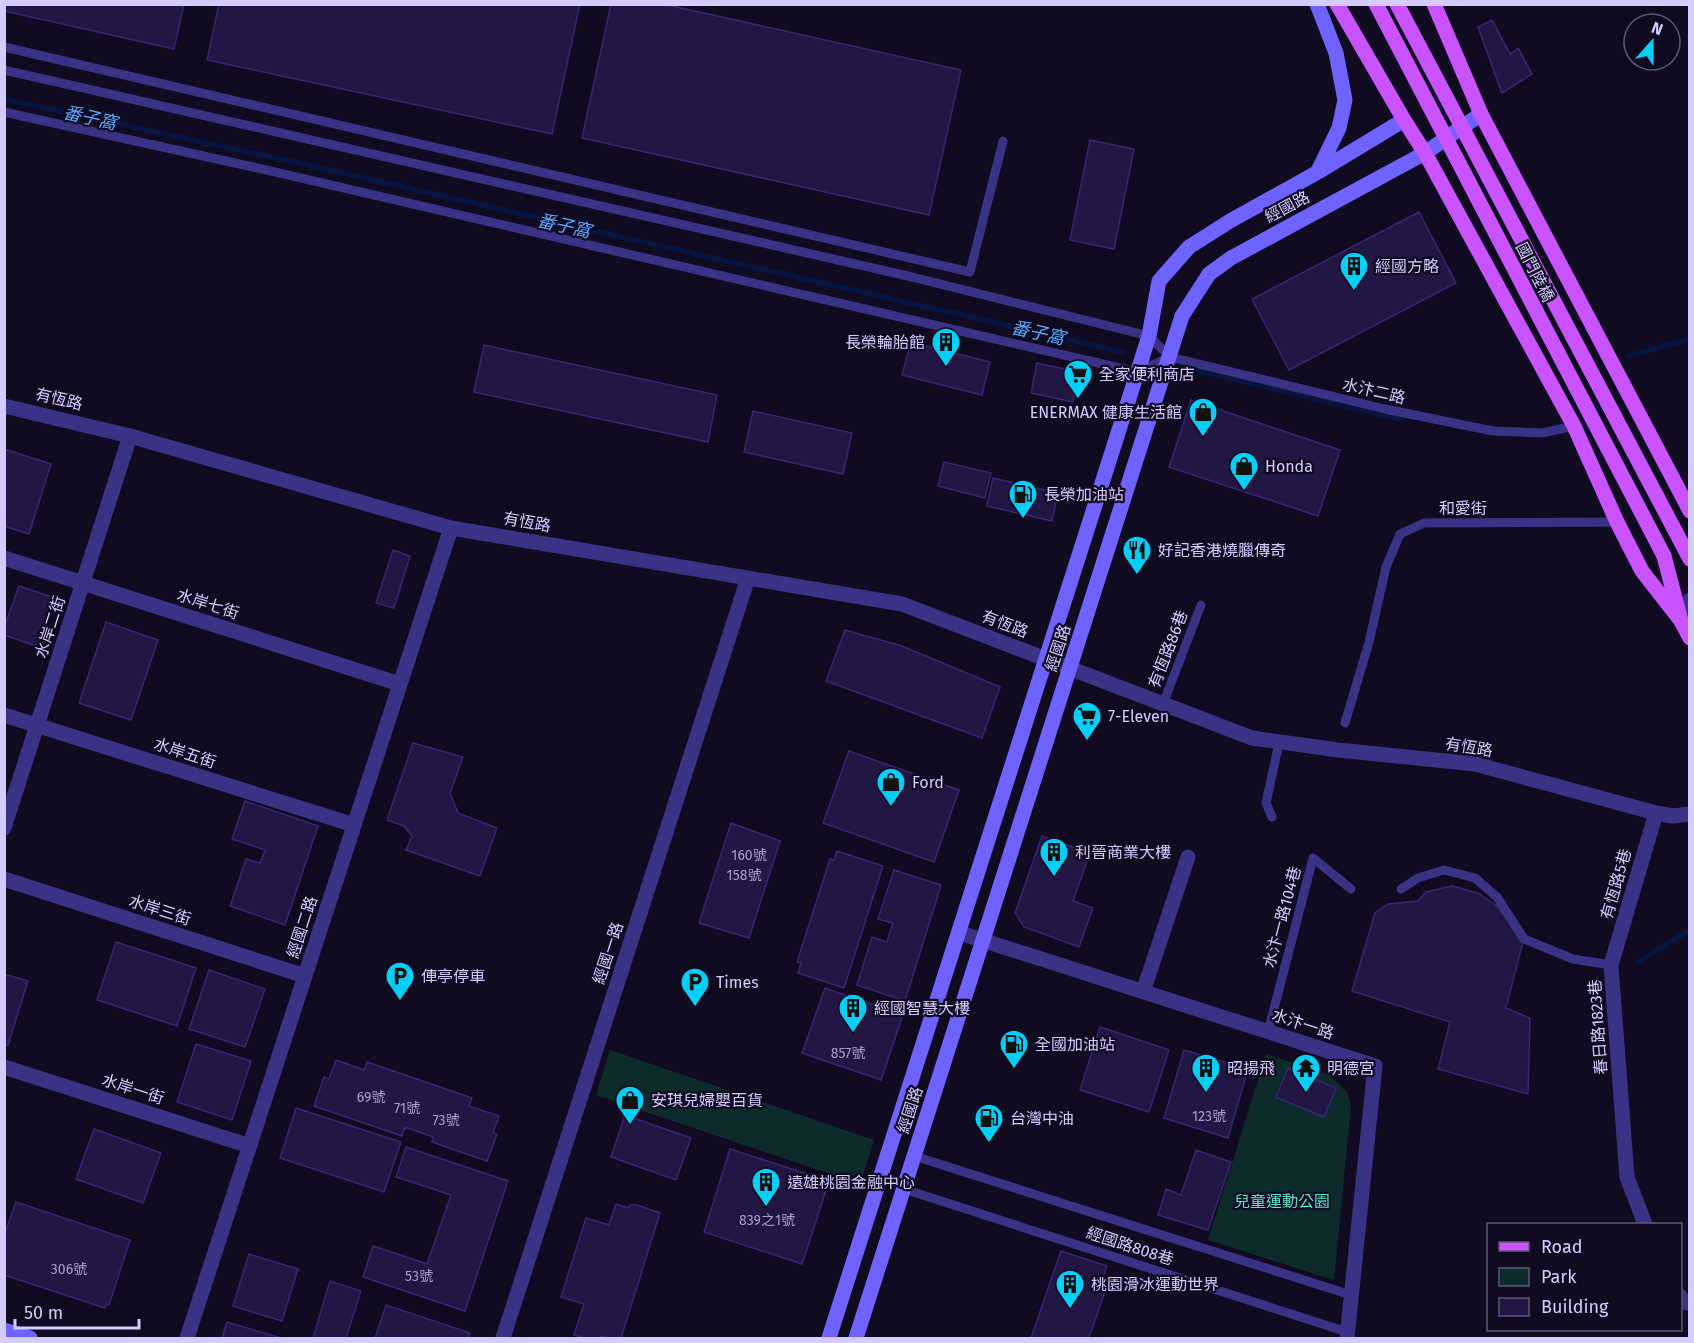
<svg xmlns="http://www.w3.org/2000/svg" width="1694" height="1343" font-family="'Fira Sans','Noto Sans TC',sans-serif">
  <rect width="100%" height="100%" fill="#100b21"/>
  <path fill="#0e2b2c" d="M610,1050L874,1140L860,1184L596,1095Z
    M1266,1054L1329,1075L1347,1092L1351,1106L1334,1280L1208,1240Z"/>
  <g fill="none" stroke-linecap="round" stroke-linejoin="round">
    <path stroke="#051740" stroke-width="5" d="M4,99L308,165L1123,352
      M1628,356L1690,339
      M1171,364L1403,420
      M1585,433L1603,401
      M1638,962L1690,930"/>
  </g>
  <path fill="#221644" stroke="#392672" stroke-width="1.5" d="M4,4H184L174,49L4,11Z
    M219,4H580L552,134L207,60Z
    M611,4H663L961,70L929,215L582,138Z
    M1492,20L1510,54L1518,48L1532,74L1502,93L1478,27Z
    M1090,140L1134,149L1114,249L1070,240Z
    M1419,212L1456,283L1289,370L1252,299Z
    M911,342L990,362L982,395L902,375Z
    M484,345L717,395L708,442L474,392Z
    M1037,363L1079,372L1073,402L1031,393Z
    M1191,400L1340,450L1318,516L1169,467Z
    M753,411L852,433L843,474L744,452Z
    M4,449L51,464L29,534L4,526Z
    M944,462L991,473L985,498L938,486Z
    M993,478L1058,493L1052,521L987,506Z
    M393,550L410,556L394,608L376,603Z
    M19,586L55,598L39,647L4,635V628Z
    M106,622L158,640L131,720L79,703Z
    M845,630L902,646L1000,687L982,738L826,681Z
    M413,743L463,757L450,793L458,813L497,828L480,876L406,850L412,836L404,826L387,820Z
    M849,751L959,790L934,862L823,823Z
    M245,801L318,826L285,925L230,906L246,859L260,863L265,850L232,839Z
    M731,823L780,841L749,938L699,923Z
    M1042,836L1090,853L1073,901L1093,908L1079,947L1024,927L1015,913Z
    M837,851L883,866L844,988L798,973L801,963L797,962L830,859L834,860Z
    M894,870L941,885L905,1001L857,985L872,937L887,942L893,923L878,919Z
    M1452,886L1478,893L1497,906L1523,942L1506,1008L1530,1018L1528,1094L1438,1069L1450,1022L1352,991L1375,913L1388,904L1418,901L1426,892Z
    M116,942L196,968L177,1026L97,1000Z
    M209,970L265,989L245,1047L189,1029Z
    M4,974L28,981L8,1045L4,1044Z
    M825,988L903,1015L881,1080L802,1053Z
    M1100,1027L1169,1050L1149,1112L1080,1090Z
    M196,1044L251,1061L232,1120L177,1102Z
    M1184,1050L1248,1069L1228,1138L1164,1118Z
    M336,1060L364,1070L367,1062L472,1098L469,1106L499,1116L493,1133L497,1134L487,1161L432,1142L433,1137L405,1127L402,1136L314,1106L324,1077L329,1079Z
    M1288,1068L1336,1088L1324,1117L1276,1097Z
    M296,1108L401,1142L384,1192L280,1158Z
    M625,1115L691,1138L676,1180L611,1157Z
    M94,1129L161,1153L143,1203L76,1179Z
    M406,1147L508,1181L465,1311L363,1277L373,1246L427,1264L451,1195L396,1177Z
    M730,1149L829,1181L802,1264L704,1232Z
    M1196,1150L1231,1162L1208,1230L1158,1215L1166,1189L1181,1195Z
    M16,1202L130,1240L109,1305L106,1304L105,1308L4,1275V1236Z
    M616,1204L628,1208L630,1205H637L660,1213L621,1338H609L601,1336L600,1338H586L574,1335L584,1304L561,1297L586,1218L609,1225Z
    M1061,1251L1107,1266L1102,1280L1108,1282L1089,1338H1031Z
    M249,1254L298,1269L282,1321L233,1306Z
    M330,1281L361,1291L346,1338H313Z
    M386,1305L470,1333L468,1338H375Z
    M227,1322L281,1338H222Z"/>
  <g fill="none" stroke-linecap="round" stroke-linejoin="round">
    <path stroke="#3a3284" stroke-width="9" d="M4,47L970,272L1003,141
      M4,70L908,276L1149,336L1170,357
      M4,112L253,167L1137,372L1170,357
      M1170,357L1385,409L1493,431L1542,433L1574,426
      M1163,704L1201,605
      M1345,723L1369,642L1386,567L1400,534L1424,523L1617,522
      M1272,817L1266,803L1279,743
      M1401,889L1418,878L1444,870L1475,878L1497,897L1524,939L1573,959L1611,965
      M1268,1032L1313,858L1351,889
      M914,1156L1351,1295
      M904,1189L1347,1332"/>
    <path stroke="#3a3284" stroke-width="15" d="M4,406L130,436L451,528L902,604L1252,738L1338,750L1475,764L1656,813L1673,816L1690,814
      M4,558L400,684
      M1681,621L1690,600
      M4,715L354,825
      M4,828L130,436
      M4,879L305,976
      M960,933L1375,1066L1347,1338
      M1143,992L1188,857
      M4,1067L250,1146
      M1645,1224L1627,1177L1611,965L1656,813
      M1680,1296L1684,1302L1690,1304
      M187,1338L451,528
      M503,1338L748,578"/>
    <path stroke="#6f63ff" stroke-width="15" d="M1317,4L1336,53L1345,100L1339,128L1318,171
      M4,1330L30,1338
      M829,1338L1149,336L1159,281L1189,247L1230,221L1318,172L1404,120
      M856,1338L1182,316L1209,274L1231,258L1425,153L1481,114"/>
    <path stroke="#c853ff" stroke-width="15" d="M1337,4L1404,120L1425,153L1574,426L1617,522L1642,571L1681,621
      M1434,4L1481,114L1690,511
      M1681,542L1690,559
      M1664,556L1681,621L1690,638"/>
    <path stroke="#c853ff" stroke-width="15" d="M1376,4L1664,556
      M1397,4L1681,542"/>
  </g>
  <defs>
    <g id="building-pin" transform="scale(1.5)"><path d="M0 17L-7.5 6A9.5 9.5 0 1 1 7.5 6Z" fill="#00d0f7" stroke="#100b21"/><path d="M-4-6H4V6H1V3H-1V6H-4ZM-2.5-4.3h1.7v1.8h-1.7ZM.8-4.3h1.7v1.8H.8ZM-2.5-1h1.7V.8h-1.7ZM.8-1h1.7V.8H.8Z" fill="#111"/></g>
    <g id="supermarket-pin" transform="scale(1.5)"><path d="M0 17L-7.5 6A9.5 9.5 0 1 1 7.5 6Z" fill="#00d0f7" stroke="#100b21"/><path d="M-6-5.5h2.5l.6 2H6L4.5 2H-2.5L-4.4-4H-6ZM-1.5 3.2a1.3 1.3 0 1 0 .1 0ZM3 3.2a1.3 1.3 0 1 0 .1 0Z" fill="#111"/></g>
    <g id="shop-pin" transform="scale(1.5)"><path d="M0 17L-7.5 6A9.5 9.5 0 1 1 7.5 6Z" fill="#00d0f7" stroke="#100b21"/><path d="M-5-2.5h2.3a2.7 3.5 0 0 1 5.4 0H5L5.5 6h-11ZM-1.5-2.5h3a1.5 2.3 0 0 0-3 0Z" fill="#111"/></g>
    <g id="fuel-pin" transform="scale(1.5)"><path d="M0 17L-7.5 6A9.5 9.5 0 1 1 7.5 6Z" fill="#00d0f7" stroke="#100b21"/><path d="M-5.5-6h7V0h2V4h1.3V-2.5L3-4.5l.8-.8L6-3V5H2.5V1h-1V6h-7ZM-4.2-4.7v3.2H.2V-4.7Z" fill="#111"/></g>
    <g id="restaurant-pin" transform="scale(1.5)"><path d="M0 17L-7.5 6A9.5 9.5 0 1 1 7.5 6Z" fill="#00d0f7" stroke="#100b21"/><path d="M-5-6h1v4h1v-4h1v4h1v-4h1v5L-1.5 .5V6h-2V.5L-5-1ZM5-6V6H3V1.5H1.5Q1.5-4 5-6Z" fill="#111"/></g>
    <g id="parking-pin" transform="scale(1.5)"><path d="M0 17L-7.5 6A9.5 9.5 0 1 1 7.5 6Z" fill="#00d0f7" stroke="#100b21"/><path d="M-3.5-5.5H1a3.5 3.5 0 0 1 0 7H-1V5.5H-3.5ZM-1-3.4V-.6H.8a1.4 1.4 0 0 0 0-2.8Z" fill="#111"/></g>
    <g id="temple-pin" transform="scale(1.5)"><path d="M0 17L-7.5 6A9.5 9.5 0 1 1 7.5 6Z" fill="#00d0f7" stroke="#100b21"/><path d="M0-6L5-2H3V0L6.5 2.5H4V6H1.5V3h-3V6H-4V2.5H-6.5L-3 0V-2H-5Z" fill="#111"/></g>
  </defs>
  <g fill-rule="evenodd">
    <use href="#building-pin" x="1354" y="266"/>
    <use href="#building-pin" x="946" y="342"/>
    <use href="#supermarket-pin" x="1078" y="374"/>
    <use href="#shop-pin" x="1203" y="412"/>
    <use href="#shop-pin" x="1244" y="466"/>
    <use href="#fuel-pin" x="1023" y="494"/>
    <use href="#restaurant-pin" x="1137" y="550"/>
    <use href="#supermarket-pin" x="1087" y="716"/>
    <use href="#shop-pin" x="891" y="782"/>
    <use href="#building-pin" x="1054" y="852"/>
    <use href="#parking-pin" x="400" y="976"/>
    <use href="#parking-pin" x="695" y="982"/>
    <use href="#building-pin" x="853" y="1008"/>
    <use href="#fuel-pin" x="1014" y="1044"/>
    <use href="#building-pin" x="1206" y="1068"/>
    <use href="#temple-pin" x="1306" y="1068"/>
    <use href="#shop-pin" x="630" y="1100"/>
    <use href="#fuel-pin" x="989" y="1118"/>
    <use href="#building-pin" x="766" y="1182"/>
    <use href="#building-pin" x="1070" y="1284"/>
  </g>
  <g text-anchor="middle" dominant-baseline="central" stroke-width="4.5" stroke-linejoin="round" paint-order="stroke">
    <g font-size="14" fill="#a89ed0">
      <text x="749" y="855">160號</text>
      <text x="744" y="875">158號</text>
      <text x="848" y="1053">857號</text>
      <text x="371" y="1097">69號</text>
      <text x="407" y="1108">71號</text>
      <text x="1209" y="1116">123號</text>
      <text x="446" y="1120">73號</text>
      <text x="767" y="1220">839之1號</text>
      <text x="69" y="1269">306號</text>
      <text x="419" y="1276">53號</text>
    </g>
    <g font-size="16" fill="#d4ccff" stroke="#100b21">
      <text transform="translate(1287 207) rotate(-28)">經國路</text>
      <text transform="translate(1535 272) rotate(63)">國門陸橋</text>
      <text transform="translate(1374 391) rotate(13)">水汴二路</text>
      <text transform="translate(59 399) rotate(13)">有恆路</text>
      <text x="1463" y="508">和愛街</text>
      <text transform="translate(527 522) rotate(10)">有恆路</text>
      <text transform="translate(208 604) rotate(18)">水岸七街</text>
      <text transform="translate(1005 624) rotate(21)">有恆路</text>
      <text transform="translate(50 627) rotate(-72)">水岸二街</text>
      <text transform="translate(1058 648) rotate(-72)">經國路</text>
      <text transform="translate(1168 649) rotate(-69)">有恆路86巷</text>
      <text transform="translate(1469 747) rotate(9)">有恆路</text>
      <text transform="translate(185 753) rotate(18)">水岸五街</text>
      <text transform="translate(1616 884) rotate(-74)">有恆路5巷</text>
      <text transform="translate(160 910) rotate(18)">水岸三街</text>
      <text transform="translate(1282 917) rotate(-75)">水汴一路104巷</text>
      <text transform="translate(302 927) rotate(-72)">經國二路</text>
      <text transform="translate(608 953) rotate(-72)">經國一路</text>
      <text transform="translate(1303 1024) rotate(18)">水汴一路</text>
      <text transform="translate(1598 1027) rotate(-94)">春日路1823巷</text>
      <text transform="translate(133 1089) rotate(18)">水岸一街</text>
      <text transform="translate(910 1110) rotate(-72)">經國路</text>
      <text transform="translate(1130 1246) rotate(18)">經國路808巷</text>
    </g>
    <g font-size="16" fill="#d4ccff" stroke="#100b21" text-anchor="start">
      <text x="1375" y="266">經國方略</text>
      <text x="925" y="342" text-anchor="end">長榮輪胎館</text>
      <text x="1099" y="374">全家便利商店</text>
      <text x="1182" y="412" text-anchor="end">ENERMAX 健康生活館</text>
      <text x="1265" y="466">Honda</text>
      <text x="1044" y="494">長榮加油站</text>
      <text x="1158" y="550">好記香港燒臘傳奇</text>
      <text x="1108" y="716">7-Eleven</text>
      <text x="912" y="782">Ford</text>
      <text x="1075" y="852">利晉商業大樓</text>
      <text x="421" y="976">俥亭停車</text>
      <text x="716" y="982">Times</text>
      <text x="874" y="1008">經國智慧大樓</text>
      <text x="1035" y="1044">全國加油站</text>
      <text x="1227" y="1068">昭揚飛</text>
      <text x="1327" y="1068">明德宮</text>
      <text x="651" y="1100">安琪兒婦嬰百貨</text>
      <text x="1010" y="1118">台灣中油</text>
      <text x="787" y="1182">遠雄桃園金融中心</text>
      <text x="1091" y="1284">桃園滑冰運動世界</text>
    </g>
    <g font-size="16" fill="#4ee8ca" stroke="#100b21">
      <text x="1282" y="1201">兒童運動公園</text>
    </g>
    <g font-size="18" font-style="italic" fill="#5aa9ff" stroke="#100b21">
      <text transform="translate(90 118) rotate(13)">番子窩</text>
      <text transform="translate(564 226) rotate(13)">番子窩</text>
      <text transform="translate(1038 333) rotate(13)">番子窩</text>
    </g>
  </g>
  <rect width="1694" height="1343" fill="none" stroke="#d4ccff" stroke-width="12"/>
  <rect x="1487" y="1223" width="195" height="108" fill="#100b21" stroke="#5e587a" stroke-width="1.5"/>
  <rect x="1499" y="1242" width="30" height="9" fill="#c853ff" stroke="#5e587a" stroke-width="1.5"/>
  <text x="1541" y="1253" font-size="18" fill="#d4ccff">Road</text>
  <rect x="1499" y="1268" width="30" height="18" fill="#0e2b2c" stroke="#5e587a" stroke-width="1.5"/>
  <text x="1541" y="1283" font-size="18" fill="#d4ccff">Park</text>
  <rect x="1499" y="1298" width="30" height="18" fill="#221644" stroke="#5e587a" stroke-width="1.5"/>
  <text x="1541" y="1313" font-size="18" fill="#d4ccff">Building</text>
  <g transform="translate(1652 42) rotate(21)"><circle r="28" fill="#100b21" stroke="#5e587a" stroke-width="1.5"/>
  <path d="M0-4.5L10 22L0 15L-10 22Z" fill="#00d0f7"/>
  <text y="-9" font-size="16" font-weight="bold" text-anchor="middle" fill="#d4ccff">N</text>
  </g>
  <path d="M15 1319v9h124v-9" fill="none" stroke="#d4ccff" stroke-width="3"/>
  <text x="24" y="1319" font-size="18" fill="#d4ccff" stroke="#100b21" stroke-width="4.5" paint-order="stroke">50 m</text>
</svg>
